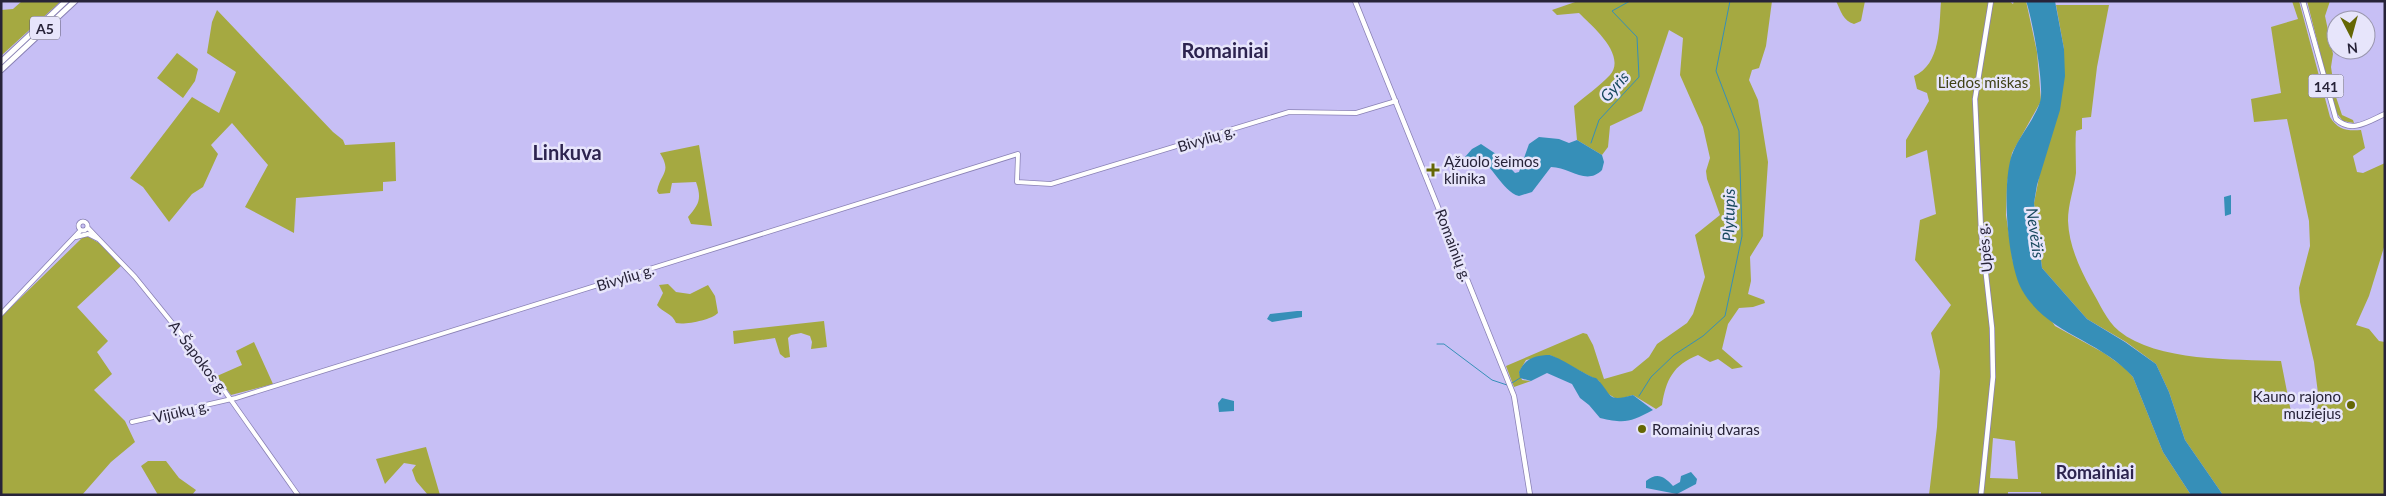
<svg xmlns="http://www.w3.org/2000/svg" width="2386" height="496" font-family="Lato,sans-serif">
  <rect width="100%" height="100%" fill="#c7bff5"/>
  <path fill="#a5a941" fill-rule="evenodd" d="M22,1H61L2,55L1,10L13,9Z
    M1578,1H1772L1766,46L1759,68L1752,70L1749,80L1758,100L1768,162L1763,236L1750,257L1751,281L1748,294L1764,300L1765,303L1753,307L1739,308L1728,324L1722,349L1743,367L1732,369L1718,359L1710,362L1698,355C1673,365 1666,380 1662,405L1656,409L1633,395L1620,399L1615,398L1605,392L1599,381L1550,355L1526,360L1519,372L1522,380L1531,381L1514,387L1506,366L1583,333L1587,334L1593,345L1604,379L1632,371L1649,357L1657,344L1687,323L1693,314L1705,277L1695,235L1720,215L1707,179L1706,171L1710,158L1703,127L1680,75L1683,38L1669,30L1642,111L1610,126L1608,147L1602,155L1577,140L1574,106C1585,96 1600,86 1610,75C1627,55 1592,26 1579,13L1557,15L1552,10Z
    M1836,1H1865L1861,21L1854,24C1843,21 1841,11 1836,1Z
    M1941,1H2009L2013,4L2014,1H2026L2037,52L2041,101L2012,153L2007,184L2006,215L2013,262L2055,326L2104,353L2125,368L2133,377L2163,452L2191,495H2041V492H2008V495H1929L1937,427L1940,371L1931,333L1951,305L1915,260L1920,220L1936,214L1927,150L1906,158V140L1929,101L1927,93L1917,89L1914,76C1941,64 1939,27 1941,1ZM1993,438L2015,441L2018,479L1990,478Z
    M2292,1H2299L2330,117C2338,130 2347,131 2361,130L2365,148L2353,156L2357,172L2363,173L2385,163V244L2369,296L2356,325L2369,329L2379,341L2385,342V495H2223L2185,440L2169,392L2156,364L2126,342L2087,319L2042,268L2034,203L2064,49L2056,5H2109L2097,67L2091,117L2082,118V129L2076,131C2075,145 2076,159 2076,173C2074,189 2068,204 2068,221C2069,246 2080,269 2091,289C2100,304 2106,320 2119,331C2157,362 2234,359 2281,361L2292,417L2313,423L2319,401L2314,362L2300,302L2299,288L2310,246L2309,221L2287,119L2254,122L2251,99L2281,93L2271,27L2298,19Z
    M2307,1H2330L2325,16L2333,54L2331,67L2335,94L2342,115L2353,120L2354,123L2343,121L2335,111Z
    M217,10L333,132L343,140L345,145L395,142L396,181L383,182V191L296,198L294,233L245,207L268,165L232,123L211,145L218,154L203,187L192,194L169,222L143,187L130,178L192,97L219,113L236,72L207,53L212,22Z
    M177,53L198,69L195,81L183,98L157,78Z
    M699,145L712,226L691,224L688,217C699,204 702,199 696,182L672,183L670,193L659,194L657,191C661,172 672,173 660,153Z
    M87,236L99,243L122,265L77,307L108,341L97,352L112,374L94,390L125,421L135,442L111,462L82,495H1V317L82,238Z
    M668,284L676,292L690,294L708,285L715,296L718,313C711,320 686,325 676,323C672,313 663,313 657,305L663,293L659,285Z
    M824,321L827,347L811,349L812,342L810,336L801,333L791,335L788,338L790,357L785,358L780,354L775,338L734,344L733,331Z
    M254,342L273,384L231,395L217,376L242,365L236,351Z
    M426,447L440,495H428L416,481L412,470L416,465L404,463L385,484L376,459Z
    M148,461H166L179,478L196,490L192,495H158L141,466Z"/>
  <path fill="#368fb8" d="M2026,1H2055L2064,49L2065,76L2060,110L2037,185L2034,203L2042,268L2087,319L2125,342L2156,364L2169,392L2185,440L2223,495H2191L2163,452L2133,377C2101,340 2047,334 2022,290C2007,264 2001,179 2013,152C2020,135 2034,120 2040,102C2045,88 2032,17 2026,1Z
    M1539,137L1559,139L1569,143L1577,140L1602,155L1604,162L1602,170C1586,186 1570,167 1551,167L1532,192L1519,196C1501,191 1490,159 1478,161C1473,161 1467,165 1463,167L1458,165L1472,149L1481,144L1499,156L1515,173L1519,172L1529,144Z
    M2231,195V214L2225,216L2224,197Z
    M1297,311H1302V317L1272,322L1267,319L1270,314Z
    M1550,355C1563,359 1590,378 1596,378C1613,394 1605,403 1633,395L1653,410C1630,422 1626,424 1600,418L1589,405L1580,398L1572,384L1547,373L1531,381L1520,378L1519,372C1525,358 1536,355 1550,355Z
    M1222,398L1234,401V411L1219,412L1218,403Z
    M1691,472L1697,479L1696,484L1677,494L1646,488V481C1657,472 1664,476 1673,486L1680,482L1681,476Z"/>
  <g fill="none" stroke-linecap="round" stroke-linejoin="round">
    <path stroke="#368fb8" stroke-width="1" d="M1591,143L1599,120L1639,77L1637,37L1612,11L1630,1
      M1437,344H1444L1492,380L1507,385
      M1512,383L1520,378
      M1639,396L1651,377L1674,355L1703,336L1725,316L1742,236L1739,131L1716,71L1730,1"/>
    <g stroke="#8981b4" stroke-width="5.5">
      <path id="minor" d="M78.5 226a4.5 4.5 0 1 1 9 0a4.5 4.5 0 1 1-9 0Z
        M88,228L135,277L207,366L298,495
        M76,237L88,234L98,239
        M1,314L81,230
        M132,422L236,398L1018,154L1017,182L1051,184L1289,112L1356,113L1396,101"/>
    </g>
    <g stroke="#8981b4" stroke-width="6">
      <path id="major" d="M1355,1L1514,396L1530,495
        M2303,1L2336,119C2352,134 2369,121 2385,114
        M1981,495L1993,377L1992,328L1981,230L1975,99L1991,1"/>
    </g>
    <g stroke="#8981b4" stroke-width="7">
      <path id="highway" d="M1,62L66,1
        M1,70L75,1"/>
    </g>
    <use href="#minor" stroke="#fff" stroke-width="4"/>
    <use href="#major" stroke="#fff" stroke-width="4.5"/>
    <use href="#highway" stroke="#fff" stroke-width="5"/>
  </g>
  <g fill="#656704" stroke="#e7e5fb" stroke-width="2">
    <path d="M1430.5 162.5h5v5h5v5h-5v5h-5v-5h-5v-5h5z"/>
    <circle cx="2351" cy="405" r="5"/>
    <circle cx="1642" cy="429" r="5"/>
  </g>
  <g text-anchor="middle" dominant-baseline="central" stroke-width="5" stroke-linejoin="round" paint-order="stroke">
    <g fill="#e7e5fb" stroke="#615d72" stroke-width="1">
      <rect x="30" y="16.5" width="30" height="23" rx="4"/>
      <rect x="2308.5" y="74.5" width="35" height="23" rx="4"/>
    </g>
    <g font-size="14" font-weight="bold" fill="#272338">
      <text x="45" y="28">A5</text>
      <text x="2326" y="86">141</text>
    </g>
    <g font-size="15" fill="#3f4115" stroke="#e7e5fb">
      <text x="1983" y="82">Liedos miškas</text>
    </g>
    <g font-size="15" fill="#272338" stroke="#e7e5fb">
      <text transform="translate(1206 138) rotate(-17)">Bivylių g.</text>
      <text transform="translate(1454 245) rotate(69)">Romainių g.</text>
      <text transform="translate(1984 248) rotate(-96)">Upės g.</text>
      <text transform="translate(625 277) rotate(-17)">Bivylių g.</text>
      <text transform="translate(199 357) rotate(53)">A. Šapokos g.</text>
      <text transform="translate(181 411) rotate(-13)">Vijūkų g.</text>
    </g>
    <g font-size="15" fill="#272338" stroke="#e7e5fb" text-anchor="start">
      <text x="1444" y="161">Ąžuolo šeimos<tspan x="1444" dy="17">klinika</tspan></text>
      <text x="2341" y="396" text-anchor="end">Kauno rajono<tspan x="2341" dy="17">muziejus</tspan></text>
      <text x="1652" y="429">Romainių dvaras</text>
    </g>
    <g font-size="16" font-style="italic" fill="#17485e" stroke="#e7e5fb">
      <text transform="translate(1614 86) rotate(-48)">Gyris</text>
      <text transform="translate(1728 215) rotate(-89)">Plytupis</text>
      <text transform="translate(2036 233) rotate(82)">Nevėžis</text>
    </g>
    <g font-size="18" font-weight="bold" fill="#2d244f" stroke="#e7e5fb">
      <text x="2095" y="472">Romainiai</text>
    </g>
    <g font-size="20" font-weight="bold" fill="#2d244f" stroke="#e7e5fb">
      <text x="1225" y="50">Romainiai</text>
      <text x="567" y="152">Linkuva</text>
    </g>
  </g>
  <rect width="2386" height="496" fill="none" stroke="#272338" stroke-width="5"/>
  <g transform="translate(2351 35) rotate(174)"><circle r="24" fill="#e7e5fb" stroke="#9a97ad"/>
  <path d="M0-4L9 19L0 12L-9 19Z" fill="#656704"/>
  <text y="-8" font-size="14" font-weight="bold" text-anchor="middle" fill="#272338">N</text>
  </g>
</svg>
